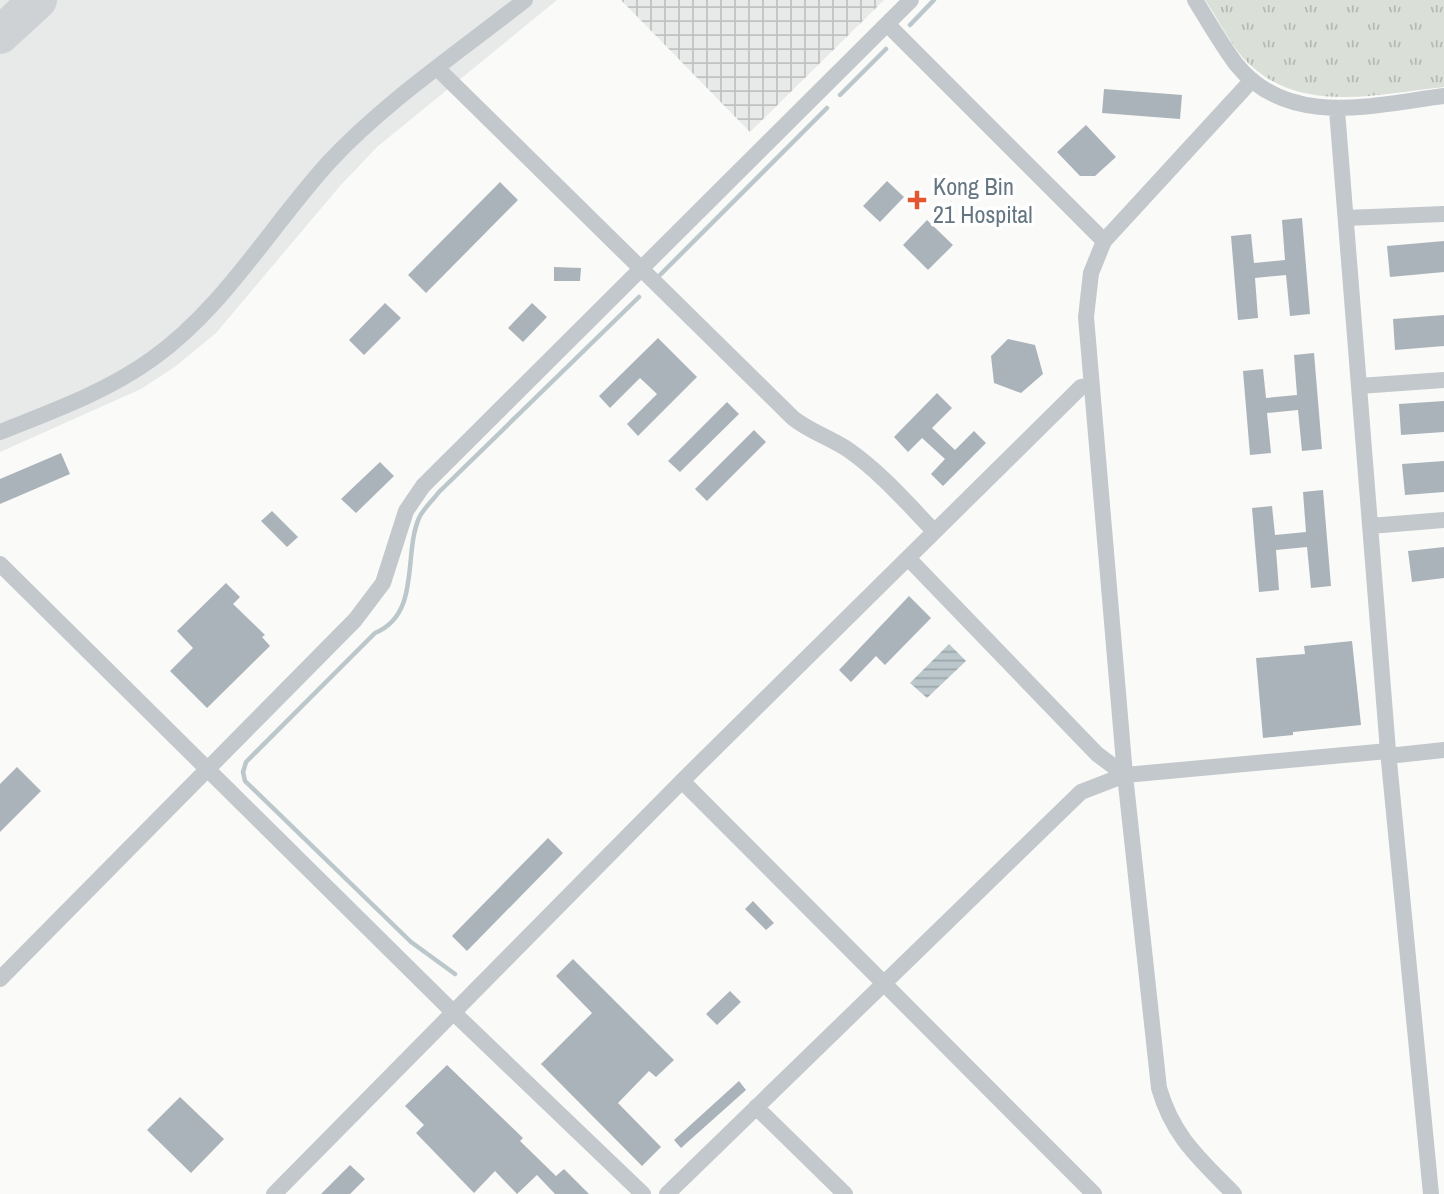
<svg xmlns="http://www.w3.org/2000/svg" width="1444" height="1194" font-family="'Archivo Narrow',sans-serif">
  <defs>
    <pattern id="industrial-grid" width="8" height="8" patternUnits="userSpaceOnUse" patternTransform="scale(1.75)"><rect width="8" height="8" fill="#e8e9e9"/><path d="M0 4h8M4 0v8" fill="none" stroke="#c0c1c2"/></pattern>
    <pattern id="grass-tufts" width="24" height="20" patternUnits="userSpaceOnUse" patternTransform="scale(1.75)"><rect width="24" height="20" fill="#dadfd7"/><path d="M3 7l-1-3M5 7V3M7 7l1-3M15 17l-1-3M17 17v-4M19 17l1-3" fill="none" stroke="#b4b9b4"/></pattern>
    <pattern id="water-rules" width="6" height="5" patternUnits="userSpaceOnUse" patternTransform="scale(1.75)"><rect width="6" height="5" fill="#bbc7cb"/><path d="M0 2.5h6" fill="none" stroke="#9ca6aa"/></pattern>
  </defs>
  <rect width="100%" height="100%" fill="#fafaf8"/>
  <path fill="#e8e9e9" d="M0,0H557L377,147L340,186L216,333L176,366L141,389L0,452Z"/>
  <path fill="url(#industrial-grid)" d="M621,0H884L750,132Z"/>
  <path fill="url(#grass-tufts)" d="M1205,0H1444V87C1375,94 1298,116 1244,59C1229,42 1218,19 1205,0Z"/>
  <path fill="url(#water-rules)" d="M949,644L966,661L927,698L910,683Z"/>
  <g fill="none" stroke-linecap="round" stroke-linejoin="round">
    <path stroke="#bbc7cb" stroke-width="4.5" d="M910,25L934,0
      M840,95L886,49
      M660,275L827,108
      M455,974L411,942L245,781L243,772L246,762L375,633C421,614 403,555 419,518C423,509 433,500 439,492L639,297"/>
    <path stroke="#ced2d4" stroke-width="38" d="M0,35L38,0"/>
  </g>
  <path fill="#aab3b9" d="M1104,89L1182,95L1180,119L1102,113Z
    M1086,125L1116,157L1095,176H1080L1057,152Z
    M887,181L904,197L880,222L863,206Z
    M500,182L518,200L426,293L408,275Z
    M1302,218L1310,314L1290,316L1286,275L1255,278L1258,318L1238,320L1231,236L1251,234L1254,263L1285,260L1282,220Z
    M927,220L953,245L928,270L903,245Z
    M1444,241V272L1390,277L1387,246Z
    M554,267L581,268L580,281H554Z
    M385,303L401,318L364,355L349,340Z
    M532,303L547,317L523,342L508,328Z
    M1444,315V346L1395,350L1393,319Z
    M658,338L697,377L638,436L627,424L657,394L640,378L610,408L599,396Z
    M1008,339L1035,345L1043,374L1021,393L994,383L991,356Z
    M1314,353L1322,449L1302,451L1298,410L1267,413L1271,453L1250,455L1243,371L1263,369L1266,398L1297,395L1294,355Z
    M937,393L952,408L932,428L955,450L974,431L986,443L943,486L931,474L945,459L922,438L908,452L894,437Z
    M1444,401V432L1401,435L1399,404Z
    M727,402L739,414L680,472L668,461Z
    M754,430L766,442L707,501L695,489Z
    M61,453L70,474L0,504V479Z
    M1444,461V492L1405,495L1402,464Z
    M380,462L394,476L356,513L341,499Z
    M1323,490L1331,586L1311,588L1307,547L1276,550L1279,590L1259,592L1252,508L1272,506L1275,535L1306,532L1303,492Z
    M272,511L298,537L287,547L261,521Z
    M1444,547V578L1412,582L1408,551Z
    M226,583L240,597L233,604L265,635L262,637L270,646L207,708L170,671L193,648L177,631Z
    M909,596L931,618L885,665L876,656L851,682L839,670Z
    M1352,641L1361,725L1293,732V735L1263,738L1256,658L1305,654L1304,646Z
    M17,767L41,791L0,832V784Z
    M548,838L563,853L467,951L452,936Z
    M753,901L774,923L766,930L745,909Z
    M573,959L674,1060L656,1077L649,1071L618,1103L661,1147L642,1166L541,1064L592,1013L556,976Z
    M730,991L741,1002L717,1025L706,1014Z
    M447,1065L523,1138L520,1141L556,1176L564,1169L589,1194H555L537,1175L517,1194L495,1171L474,1193L416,1133L424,1125L405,1106Z
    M739,1081L746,1090L681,1148L674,1140Z
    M180,1097L224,1139L191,1173L147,1130Z
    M350,1165L365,1179L350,1194H321Z"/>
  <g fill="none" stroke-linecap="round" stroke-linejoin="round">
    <path stroke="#c3c8cc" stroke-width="16" d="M1195,0C1208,21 1221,44 1236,64C1288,129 1373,105 1444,96
      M887,24L1104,241
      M438,69L793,418C810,432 832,438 850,451C881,473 907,503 934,531
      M1337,110L1388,751L1431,1194
      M1346,218L1444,214
      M1359,386L1444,380
      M0,432C53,411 106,392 152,359C224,308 270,227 329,162C386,101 459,52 525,0
      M1370,526L1444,520
      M908,558L1097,754L1125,775
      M0,564L454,1013L643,1194
      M1388,756L1444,750
      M682,781L1094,1194
      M0,979L355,620L383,583L406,511L423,486L911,0
      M756,1107L845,1194
      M274,1194L682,781L1081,387L1092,386
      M667,1194L1081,792L1125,775L1388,751
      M1234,1194C1200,1159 1173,1137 1159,1088L1125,775L1086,317L1091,273L1104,241L1252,80"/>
  </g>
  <path fill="#e4572e" stroke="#fff" stroke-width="2.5" d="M913.5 189.5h7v7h7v7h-7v7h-7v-7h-7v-7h7z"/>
  <g text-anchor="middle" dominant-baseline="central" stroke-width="7" stroke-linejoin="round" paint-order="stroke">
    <g font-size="24" fill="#657683" stroke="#fff" text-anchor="start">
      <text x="933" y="186">Kong Bin<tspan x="933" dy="28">21 Hospital</tspan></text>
    </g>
  </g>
</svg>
